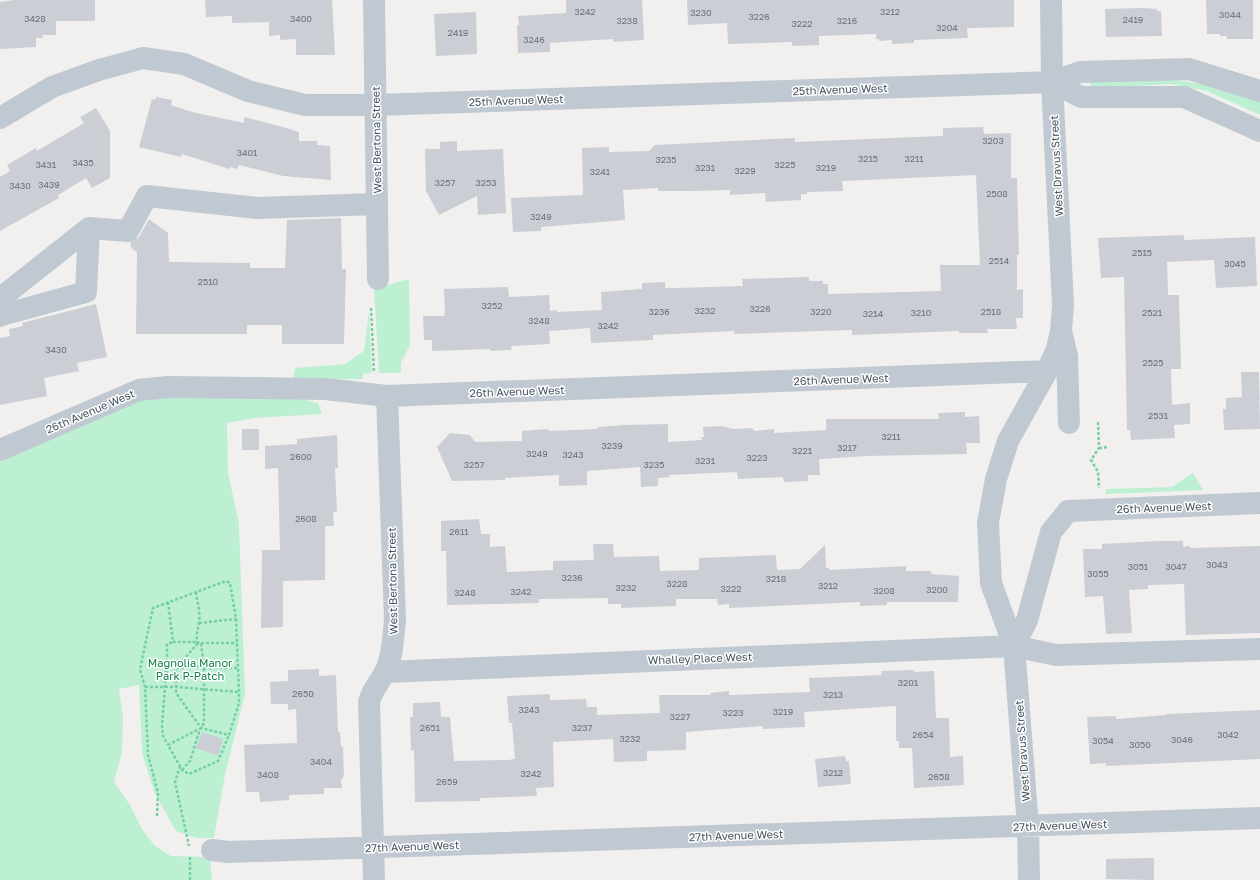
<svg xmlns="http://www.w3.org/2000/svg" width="1260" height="880" font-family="'Golos Text',sans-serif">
  <rect width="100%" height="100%" fill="#f2f0ef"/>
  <path fill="#bdf0d3" d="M1165,78L1205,85L1260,101V115L1207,91L1171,84L1092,88L1090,84L1093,79Z
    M409,279L410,345L401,363V373H379L374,289Z
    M369,311L372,373L363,374L362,379L293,380L295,368L345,364L364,351Z
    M156,387L270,390L318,403L322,414L255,418L227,423L228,472L239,524L245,693L225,775L214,838H196L176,831L155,794L142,753L139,685L119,689L123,717L122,753L114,782L130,805L142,829L154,845L171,856L210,857L212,880H0V443Z
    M1193,473L1203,490L1106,494V489L1172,487Z"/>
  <path fill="#cbced5" d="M14,0H95V21H56V35H42L43,38H36V47L0,49V2Z
    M205,0H332L335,55H296V39L280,40V35L269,36V22L232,23V16L206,17Z
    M566,0H642L644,40L613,42V39L550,43V52L518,53L517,25H519L518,16L566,13Z
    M687,0H1014V27L967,28L968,38L914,40V43L892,44V40L879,41V39H876V34L819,36V45L792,46V42L728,44L727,23L688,25Z
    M1206,0H1253V39H1227V36H1220V34H1207Z
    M1143,8L1157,9V11H1161L1162,36L1106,37L1105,9Z
    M476,12L477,54L436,56L434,14Z
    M156,97L172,100L171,105L192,112L244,123V117L283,127L299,132V141H317V145L330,146L331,180L283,176L239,165L237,169L230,167L229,169L182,154L181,157L139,147L152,99L155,100Z
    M96,108L110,131V178L92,188L86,178L58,195L59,198L0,231V177L10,171L7,165L36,148L37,151L84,123L80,117Z
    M983,127L984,134L1011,133V178H1017L1019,255H1017V290L1023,289V318H1016L1017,329H987L988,333H959V331L852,335V330L734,334V331L653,335V340L591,343L590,328L549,331L550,344L511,346L512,350L490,351V349L432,351V340H424L423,316H444L445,314L444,289L508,287L509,297L549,295L550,311L557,310V312L602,310L601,292L640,289H642V283L665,282V288H677L743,286L742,279L809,277V281H823V284H828V294L941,291L940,265H980L976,175L842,181L843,191L807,192V194H801V200L766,202L765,193L730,195V190L691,191H658V188L623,190L625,220L541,227V231L513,232L511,198L583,195L582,148L609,147V152L649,151L655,145L734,141L795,138V142L941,136H943V128Z
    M457,141V151L503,149L506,213L478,215L477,196L439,215L426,191L425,149H440V142Z
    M341,218L342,269H346L344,344H282V325H247V334H136L137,252L132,249L130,243L139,237L149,219L168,233L169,262L250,263V268H285L287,220Z
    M1184,235V240L1255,237L1257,286L1216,288L1214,260L1167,262L1168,295H1179L1181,369H1171L1172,405L1190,403V424L1174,425L1175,438L1131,440L1130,430H1127L1124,277L1101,278L1098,238Z
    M96,304L107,357L77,363L79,371L44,378L47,396L0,405V338L10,336L9,329L23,326L22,323Z
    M1241,372H1259L1260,429L1224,430L1223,409H1226V398L1242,397Z
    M965,412V417L979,416L980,443H966L967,454L867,456L823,459H819L820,475H808V481L784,482L783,477L738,479L737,472L669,475L670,477L658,478V486L641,487L640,467L587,471V485L559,486V475L505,478V480L452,481L437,447L450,433L470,435L475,442L522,441V431L548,429L549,431L598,429V427L624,425L668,424V442L702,440L701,437H704L703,427L722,426L733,429L752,428L755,431L774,429V433L826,430V419H939L938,413Z
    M242,429H259V450H242Z
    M337,435L338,468H335L337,512H333L334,526H325V580L283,581V627L261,628L262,550H280L278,468L265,469V446L297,444V439Z
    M479,519L481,534H490V547L505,546L507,572L553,570V561L594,560L593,544H613L614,557L659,556L660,571L699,570V558L776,555L777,570L800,569L825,545L826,568H829V570L906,566V571H931V574L959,576L958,602H887V605L860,606V602L729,608V604L718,605L717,599H676V606L621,608V604H608V598L539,599V603L447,605L446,551H441V521Z
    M1159,541H1183V547L1190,546V548L1260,546V633L1186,635L1184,584L1148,585V589L1129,590L1132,633L1106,634L1103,596L1085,597L1083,549H1102V544Z
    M319,669V676L336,675L338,732H340L341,747L343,746L344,776L341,780L342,788H324V794L289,795V800L260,802L259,792H246L244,745L297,743L296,709L288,710V704H271L270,682L288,681V670Z
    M914,670V672L934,671L936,718H949L950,757L963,756L964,785L914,788L912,748H899V741H896V706L804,712L805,727L763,729V726L686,732V750L647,751V761L614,762L613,739L553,742L554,787L536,788L537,796L480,798V801L415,802L414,750L411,751L410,717H413V703L440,702L441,717H450L454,761L507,760L515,759L512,723H509L507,696L550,694V700L586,699L587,707H597V715L660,713L659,695H711L710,693L729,691V695L810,692L809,678L882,675L881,671Z
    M1260,710V759L1106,766V763L1090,764L1087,717L1116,716V719L1166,715V714Z
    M202,732L223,739L218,756L196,748Z
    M845,756L846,761H849L851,784L818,787L815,759Z
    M1154,858V880L1106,879V859Z"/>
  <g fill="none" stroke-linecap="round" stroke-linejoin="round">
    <path stroke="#75cfa5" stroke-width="2.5" stroke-dasharray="3 2" stroke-linecap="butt" d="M371,308L374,372
      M1098,422L1099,448L1091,460L1098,472L1099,488
      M1099,448L1109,447
      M196,592C197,601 201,614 199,622C198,631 196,631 197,642L201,643L204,668V723L201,728L168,745L182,770L189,774L218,761L229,735
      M168,602L173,642H197
      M199,623L236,619
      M201,643H237
      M167,660L162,725L163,736L168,745
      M176,668L199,642
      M176,668L204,666
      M204,668H238
      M145,687H176L239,692
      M180,766L175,782L189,846
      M182,770L190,761L200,729
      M157,816L158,793L148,755L145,687L140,669L153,608L226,581L230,583L236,619L239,692V703L229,735L201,728L176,693V668L167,660V644L173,642
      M190,857V880"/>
    <path stroke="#c0c9d2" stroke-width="22" d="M374,0L378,279
      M1052,82L1081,97H1184L1260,131
      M0,118L52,87L99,70L143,58L184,64L248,91L305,105H375L1052,82L1080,72L1189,69L1260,91
      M2,315L86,292L89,228
      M0,316L2,315V297L89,228L128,231L147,196L257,208L377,204
      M1062,335L1067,356L1069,423
      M0,450L139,390L168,387L325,389L387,396L1047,371
      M1014,646L1027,620L1051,532L1068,511L1260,503
      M386,672L1014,646L1056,655L1260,649
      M212,850L228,852L1260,818
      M374,880L369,702C373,688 379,684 385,672C393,658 393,636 395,620L387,396
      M1029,880L1028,826L1014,646L991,583L988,523L996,479L1008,441L1047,371L1057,349L1061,331L1063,305L1052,82L1051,0"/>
  </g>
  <g text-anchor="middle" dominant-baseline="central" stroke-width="3" stroke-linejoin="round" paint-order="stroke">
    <g font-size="9" fill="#68717c">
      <text x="585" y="11">3242</text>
      <text x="890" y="11">3212</text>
      <text x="701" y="12">3230</text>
      <text x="1230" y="14">3044</text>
      <text x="759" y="16">3226</text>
      <text x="35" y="18">3428</text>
      <text x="301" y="18">3400</text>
      <text x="1133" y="19">2419</text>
      <text x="627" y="20">3238</text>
      <text x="847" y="20">3216</text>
      <text x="802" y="23">3222</text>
      <text x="947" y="27">3204</text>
      <text x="458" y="32">2419</text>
      <text x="534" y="39">3246</text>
      <text x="993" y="140">3203</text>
      <text x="247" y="152">3401</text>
      <text x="868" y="158">3215</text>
      <text x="914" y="158">3211</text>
      <text x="666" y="159">3235</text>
      <text x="83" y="162">3435</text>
      <text x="46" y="164">3431</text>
      <text x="785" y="164">3225</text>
      <text x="705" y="167">3231</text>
      <text x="826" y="167">3219</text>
      <text x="745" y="170">3229</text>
      <text x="600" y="171">3241</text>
      <text x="445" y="182">3257</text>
      <text x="486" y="182">3253</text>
      <text x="49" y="184">3439</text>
      <text x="20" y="185">3430</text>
      <text x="997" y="193">2508</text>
      <text x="541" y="216">3249</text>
      <text x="1142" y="252">2515</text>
      <text x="999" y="260">2514</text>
      <text x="1235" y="263">3045</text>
      <text x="208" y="281">2510</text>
      <text x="492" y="305">3252</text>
      <text x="760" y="308">3226</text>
      <text x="705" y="310">3232</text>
      <text x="659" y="311">3236</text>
      <text x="821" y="311">3220</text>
      <text x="991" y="311">2518</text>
      <text x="921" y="312">3210</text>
      <text x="1152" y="312">2521</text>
      <text x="873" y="313">3214</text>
      <text x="539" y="320">3248</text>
      <text x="608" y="325">3242</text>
      <text x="56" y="349">3430</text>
      <text x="1153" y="362">2525</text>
      <text x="1158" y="415">2531</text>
      <text x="891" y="436">3211</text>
      <text x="612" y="445">3239</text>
      <text x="847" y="447">3217</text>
      <text x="802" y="450">3221</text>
      <text x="537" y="453">3249</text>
      <text x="573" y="454">3243</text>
      <text x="301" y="456">2600</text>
      <text x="757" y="457">3223</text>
      <text x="705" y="460">3231</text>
      <text x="474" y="464">3257</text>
      <text x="654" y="464">3235</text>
      <text x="306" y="518">2608</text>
      <text x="459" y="531">2611</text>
      <text x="1217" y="564">3043</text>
      <text x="1138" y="566">3051</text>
      <text x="1176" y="566">3047</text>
      <text x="1098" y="573">3055</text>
      <text x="572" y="577">3236</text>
      <text x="776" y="578">3218</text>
      <text x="677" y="583">3228</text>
      <text x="828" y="585">3212</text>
      <text x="626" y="587">3232</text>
      <text x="731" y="588">3222</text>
      <text x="937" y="589">3200</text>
      <text x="884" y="590">3208</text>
      <text x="521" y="591">3242</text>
      <text x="465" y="592">3248</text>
      <text x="908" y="682">3201</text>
      <text x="303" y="693">2650</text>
      <text x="833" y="694">3213</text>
      <text x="529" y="709">3243</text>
      <text x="783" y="711">3219</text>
      <text x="733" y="712">3223</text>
      <text x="680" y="716">3227</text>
      <text x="430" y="727">2651</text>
      <text x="582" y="727">3237</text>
      <text x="923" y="734">2654</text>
      <text x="1228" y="734">3042</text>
      <text x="630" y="738">3232</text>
      <text x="1182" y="739">3046</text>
      <text x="1103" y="740">3054</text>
      <text x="1140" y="744">3050</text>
      <text x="321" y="761">3404</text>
      <text x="833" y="772">3212</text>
      <text x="531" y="773">3242</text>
      <text x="268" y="774">3408</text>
      <text x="939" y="776">2658</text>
      <text x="447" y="781">2659</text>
    </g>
    <g font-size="11" fill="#47525e" stroke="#fff">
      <text transform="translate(840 89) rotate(-2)">25th Avenue West</text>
      <text transform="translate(516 100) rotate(-2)">25th Avenue West</text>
      <text transform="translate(376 140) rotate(-91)">West Bertona Street</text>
      <text transform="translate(1056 166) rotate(-93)">West Dravus Street</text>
      <text transform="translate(841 379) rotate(-2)">26th Avenue West</text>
      <text transform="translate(517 391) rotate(-2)">26th Avenue West</text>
      <text transform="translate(90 411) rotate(-23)">26th Avenue West</text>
      <text transform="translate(1164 507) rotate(-2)">26th Avenue West</text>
      <text transform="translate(392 581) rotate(-91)">West Bertona Street</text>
      <text transform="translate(700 658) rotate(-2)">Whalley Place West</text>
      <text transform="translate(1022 751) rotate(-94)">West Dravus Street</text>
      <text transform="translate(1060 825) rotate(-2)">27th Avenue West</text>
      <text transform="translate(736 835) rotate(-2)">27th Avenue West</text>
      <text transform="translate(412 846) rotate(-2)">27th Avenue West</text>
    </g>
    <g font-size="11" fill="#15814f" stroke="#fff">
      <text x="190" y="662">Magnolia Manor<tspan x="190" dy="13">Park P-Patch</tspan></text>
    </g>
  </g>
</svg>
